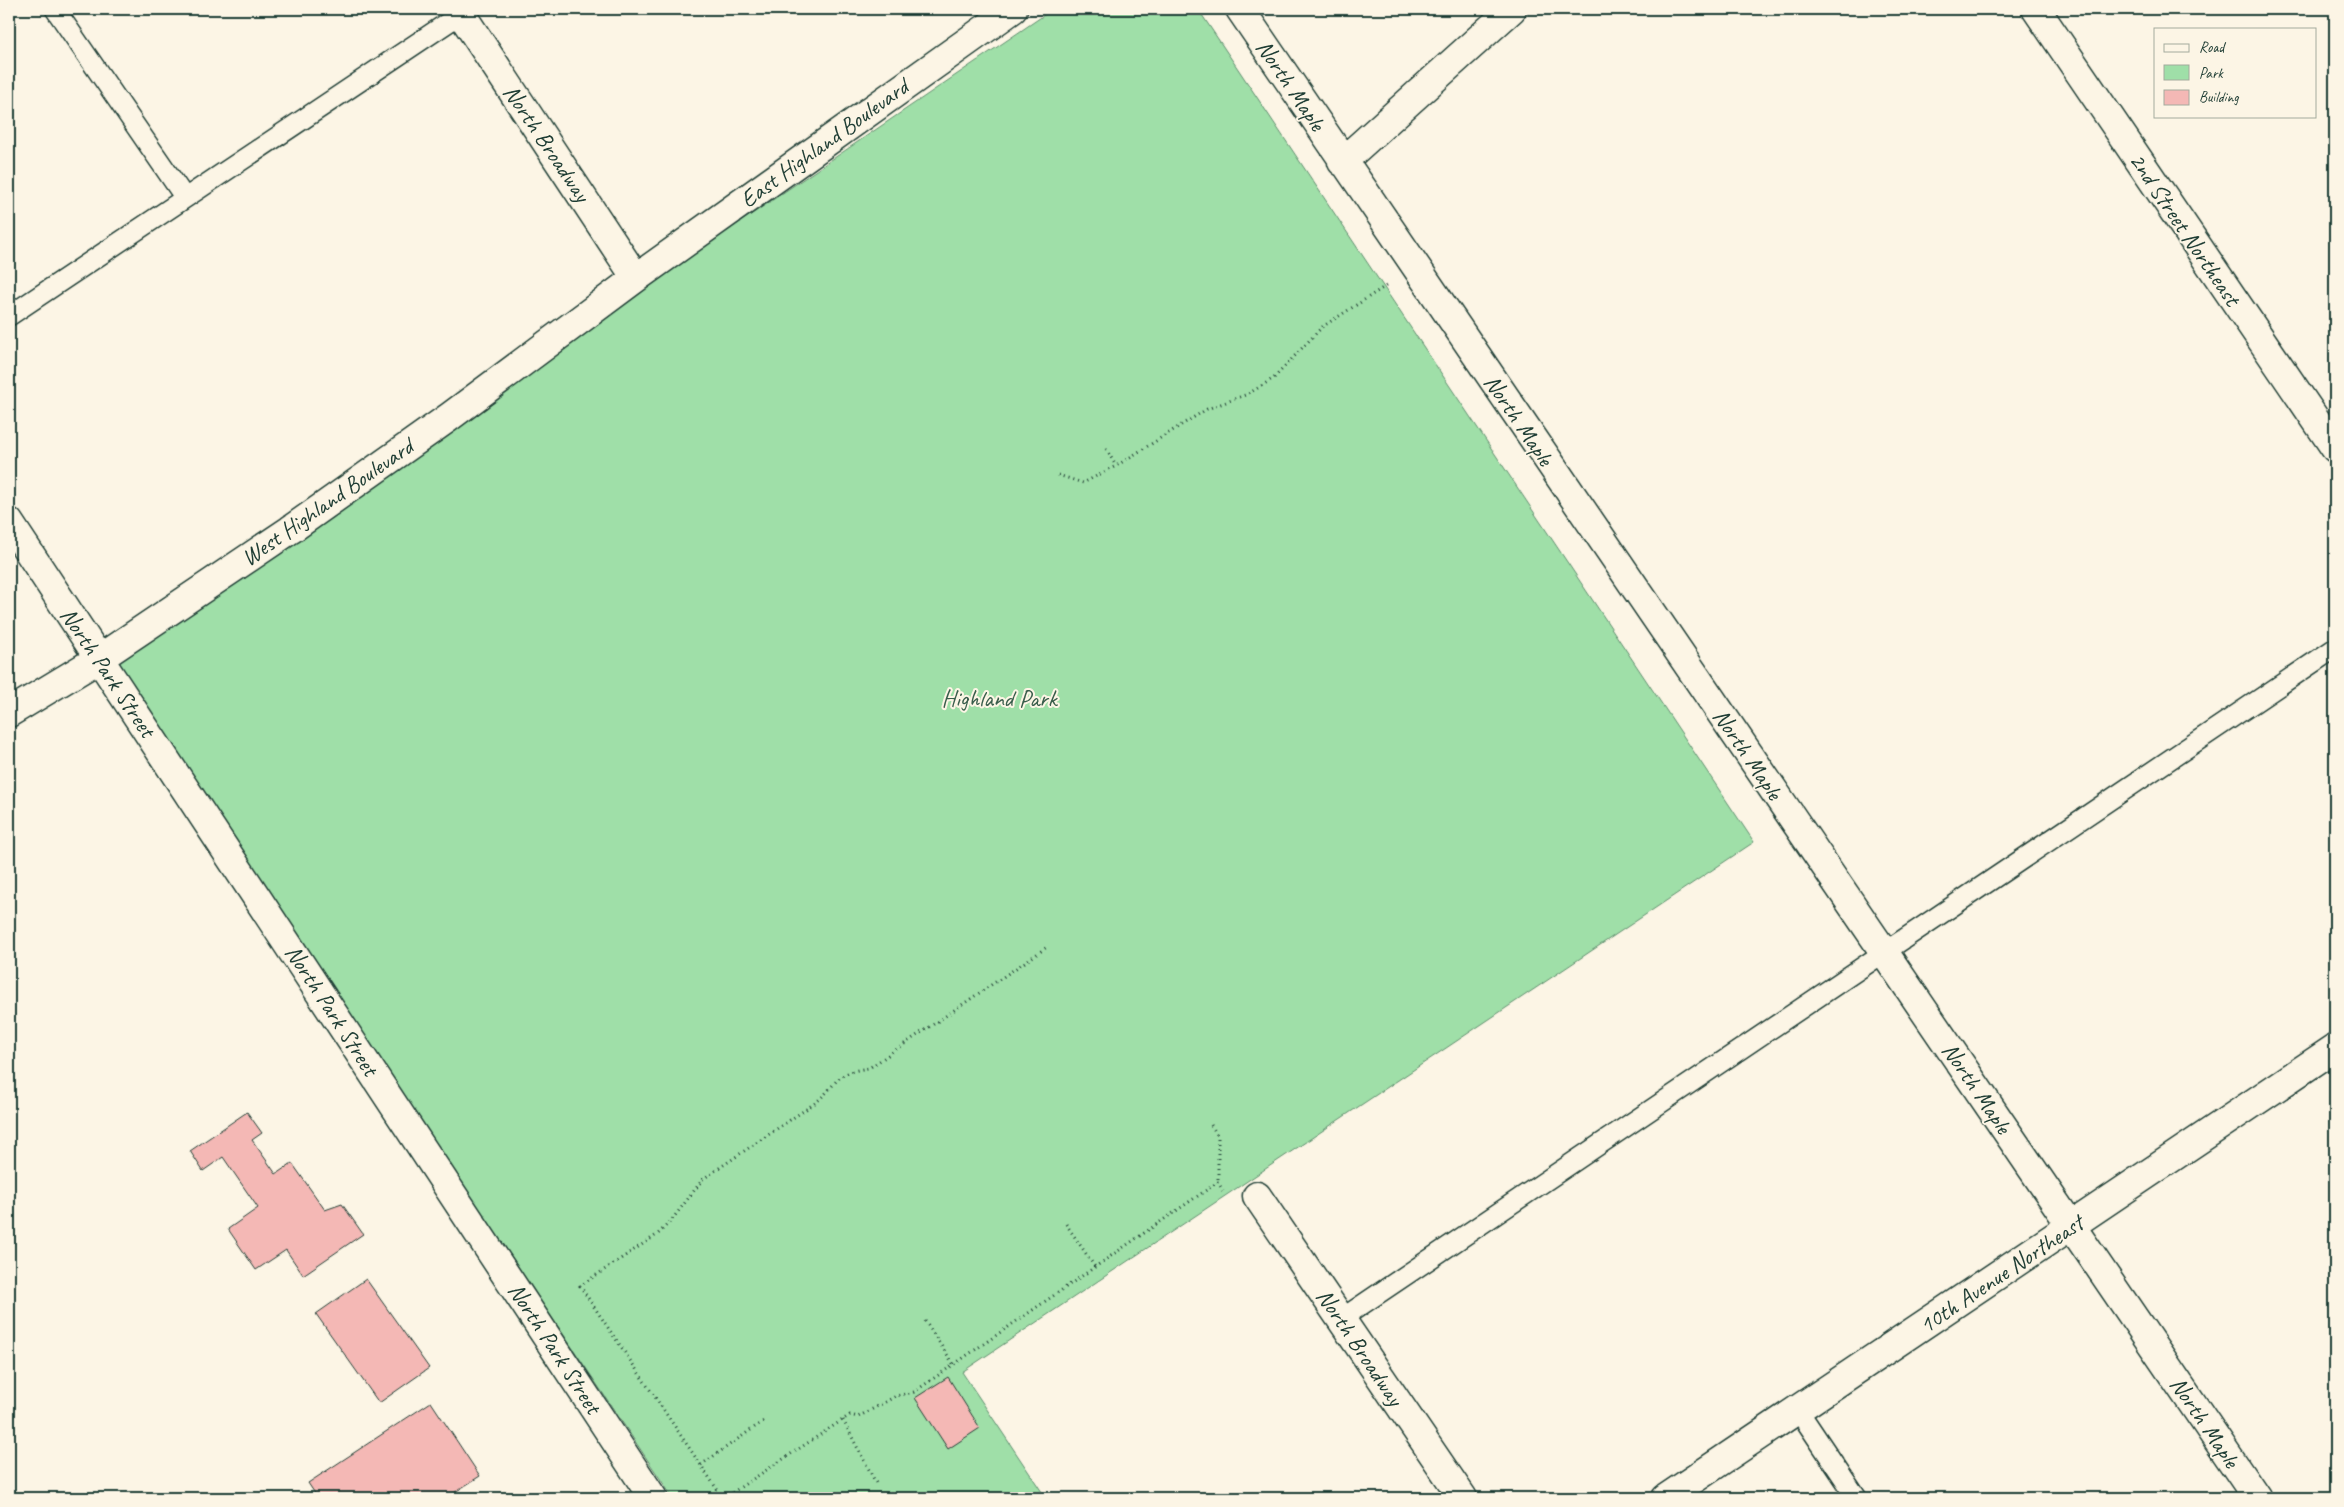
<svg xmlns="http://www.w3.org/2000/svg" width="2344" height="1507" font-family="Caveat,sans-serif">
  <rect width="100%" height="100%" fill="#fcf5e5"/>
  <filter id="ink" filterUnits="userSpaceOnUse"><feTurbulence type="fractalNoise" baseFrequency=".02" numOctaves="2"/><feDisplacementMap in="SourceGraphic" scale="10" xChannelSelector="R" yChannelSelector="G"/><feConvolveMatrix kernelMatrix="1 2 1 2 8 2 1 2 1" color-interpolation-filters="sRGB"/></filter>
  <g filter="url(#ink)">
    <path fill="#9fdfa8" stroke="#5f8e6e" d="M1053,9H1198L1754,842L962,1372L1046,1498H673L107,653Z"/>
    <path fill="#f4b8b5" stroke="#1f3d34" d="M247,1112L262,1133L252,1140L276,1174L292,1163L325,1210L342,1204L363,1234L303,1275L286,1250L256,1270L228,1229L258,1208L223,1157L203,1171L190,1151Z
      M366,1279L429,1368L379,1403L316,1314Z
      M948,1377L980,1428L948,1449L915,1398Z
      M431,1402L480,1476L446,1498H318L308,1483Z"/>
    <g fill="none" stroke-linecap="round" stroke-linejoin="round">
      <g stroke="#1f3d34" stroke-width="22">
        <path id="lane" d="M55,9L185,198
          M9,316L468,9
          M1341,1319L2335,648
          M1798,1410L1857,1498"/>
      </g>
      <g stroke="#1f3d34" stroke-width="31">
        <path id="street" d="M458,9L636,278
          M1240,9L2257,1498
          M2036,9L2335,448
          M1342,162L1512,9
          M9,522L653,1498
          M9,713L100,658L290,530L448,418L636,278L1013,9
          M1257,1196L1463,1498"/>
      </g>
      <g stroke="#1f3d34" stroke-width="31">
        <path id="secondary" d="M1666,1498L2335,1048"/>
      </g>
      <path stroke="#1f3d34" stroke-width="3" stroke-dasharray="1 4" stroke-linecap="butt" d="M1106,449L1116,466
        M1058,475L1083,483L1116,466L1207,409L1248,394L1274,378L1322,327L1389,284
        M1211,1125L1218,1136V1182
        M1066,1224L1095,1267
        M925,1321L954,1365
        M843,1420L876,1483
        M701,1465L765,1420
        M723,1498L580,1286L658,1234L671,1221L703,1179L815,1103C840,1083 832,1073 869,1068L1047,947
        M724,1498L850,1415L858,1417L896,1396L914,1392L1218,1182L1223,1191"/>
      <use href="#lane" stroke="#fcf5e5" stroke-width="19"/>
      <use href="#street" stroke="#fcf5e5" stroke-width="28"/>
      <use href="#secondary" stroke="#fcf5e5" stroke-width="28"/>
    </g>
  </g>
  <g text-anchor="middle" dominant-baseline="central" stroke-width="4" stroke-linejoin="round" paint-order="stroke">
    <g font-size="24" fill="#1f3d34" stroke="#fcf5e5">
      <text transform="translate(1291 85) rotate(56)">North Maple</text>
      <text transform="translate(547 143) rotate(56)">North Broadway</text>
      <text transform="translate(824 143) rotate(-36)">East Highland Boulevard</text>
      <text transform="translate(2185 229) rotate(56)">2nd Street Northeast</text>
      <text transform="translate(1519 420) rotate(56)">North Maple</text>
      <text transform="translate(327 502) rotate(-35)">West Highland Boulevard</text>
      <text transform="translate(108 672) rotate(56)">North Park Street</text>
      <text transform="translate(1748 754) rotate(56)">North Maple</text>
      <text transform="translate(332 1010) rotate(57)">North Park Street</text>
      <text transform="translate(1977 1088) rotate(56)">North Maple</text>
      <text transform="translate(2001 1274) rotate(-34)">10th Avenue Northeast</text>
      <text transform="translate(1360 1347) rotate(56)">North Broadway</text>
      <text transform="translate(555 1348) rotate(57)">North Park Street</text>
      <text transform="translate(2205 1422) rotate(56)">North Maple</text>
    </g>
    <g font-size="24" fill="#395d4b" stroke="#fcf5e5">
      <text x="999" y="698">Highland Park</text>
    </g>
  </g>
  <rect width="2344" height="1507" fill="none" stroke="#fcf5e5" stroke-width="30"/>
  <rect x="15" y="15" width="2314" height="1477" fill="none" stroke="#1f3d34" stroke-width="2" filter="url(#ink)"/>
  <rect x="2154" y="28" width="162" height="90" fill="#fcf5e5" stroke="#a4ab9e"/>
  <rect x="2164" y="44" width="25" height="8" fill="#fcf5e5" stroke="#a4ab9e"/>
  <text x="2199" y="52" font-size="15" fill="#1f3d34">Road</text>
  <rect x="2164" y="65" width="25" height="15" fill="#9fdfa8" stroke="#a4ab9e"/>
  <text x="2199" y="78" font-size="15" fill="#1f3d34">Park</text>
  <rect x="2164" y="90" width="25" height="15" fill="#f4b8b5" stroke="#a4ab9e"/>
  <text x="2199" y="102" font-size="15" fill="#1f3d34">Building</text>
</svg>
